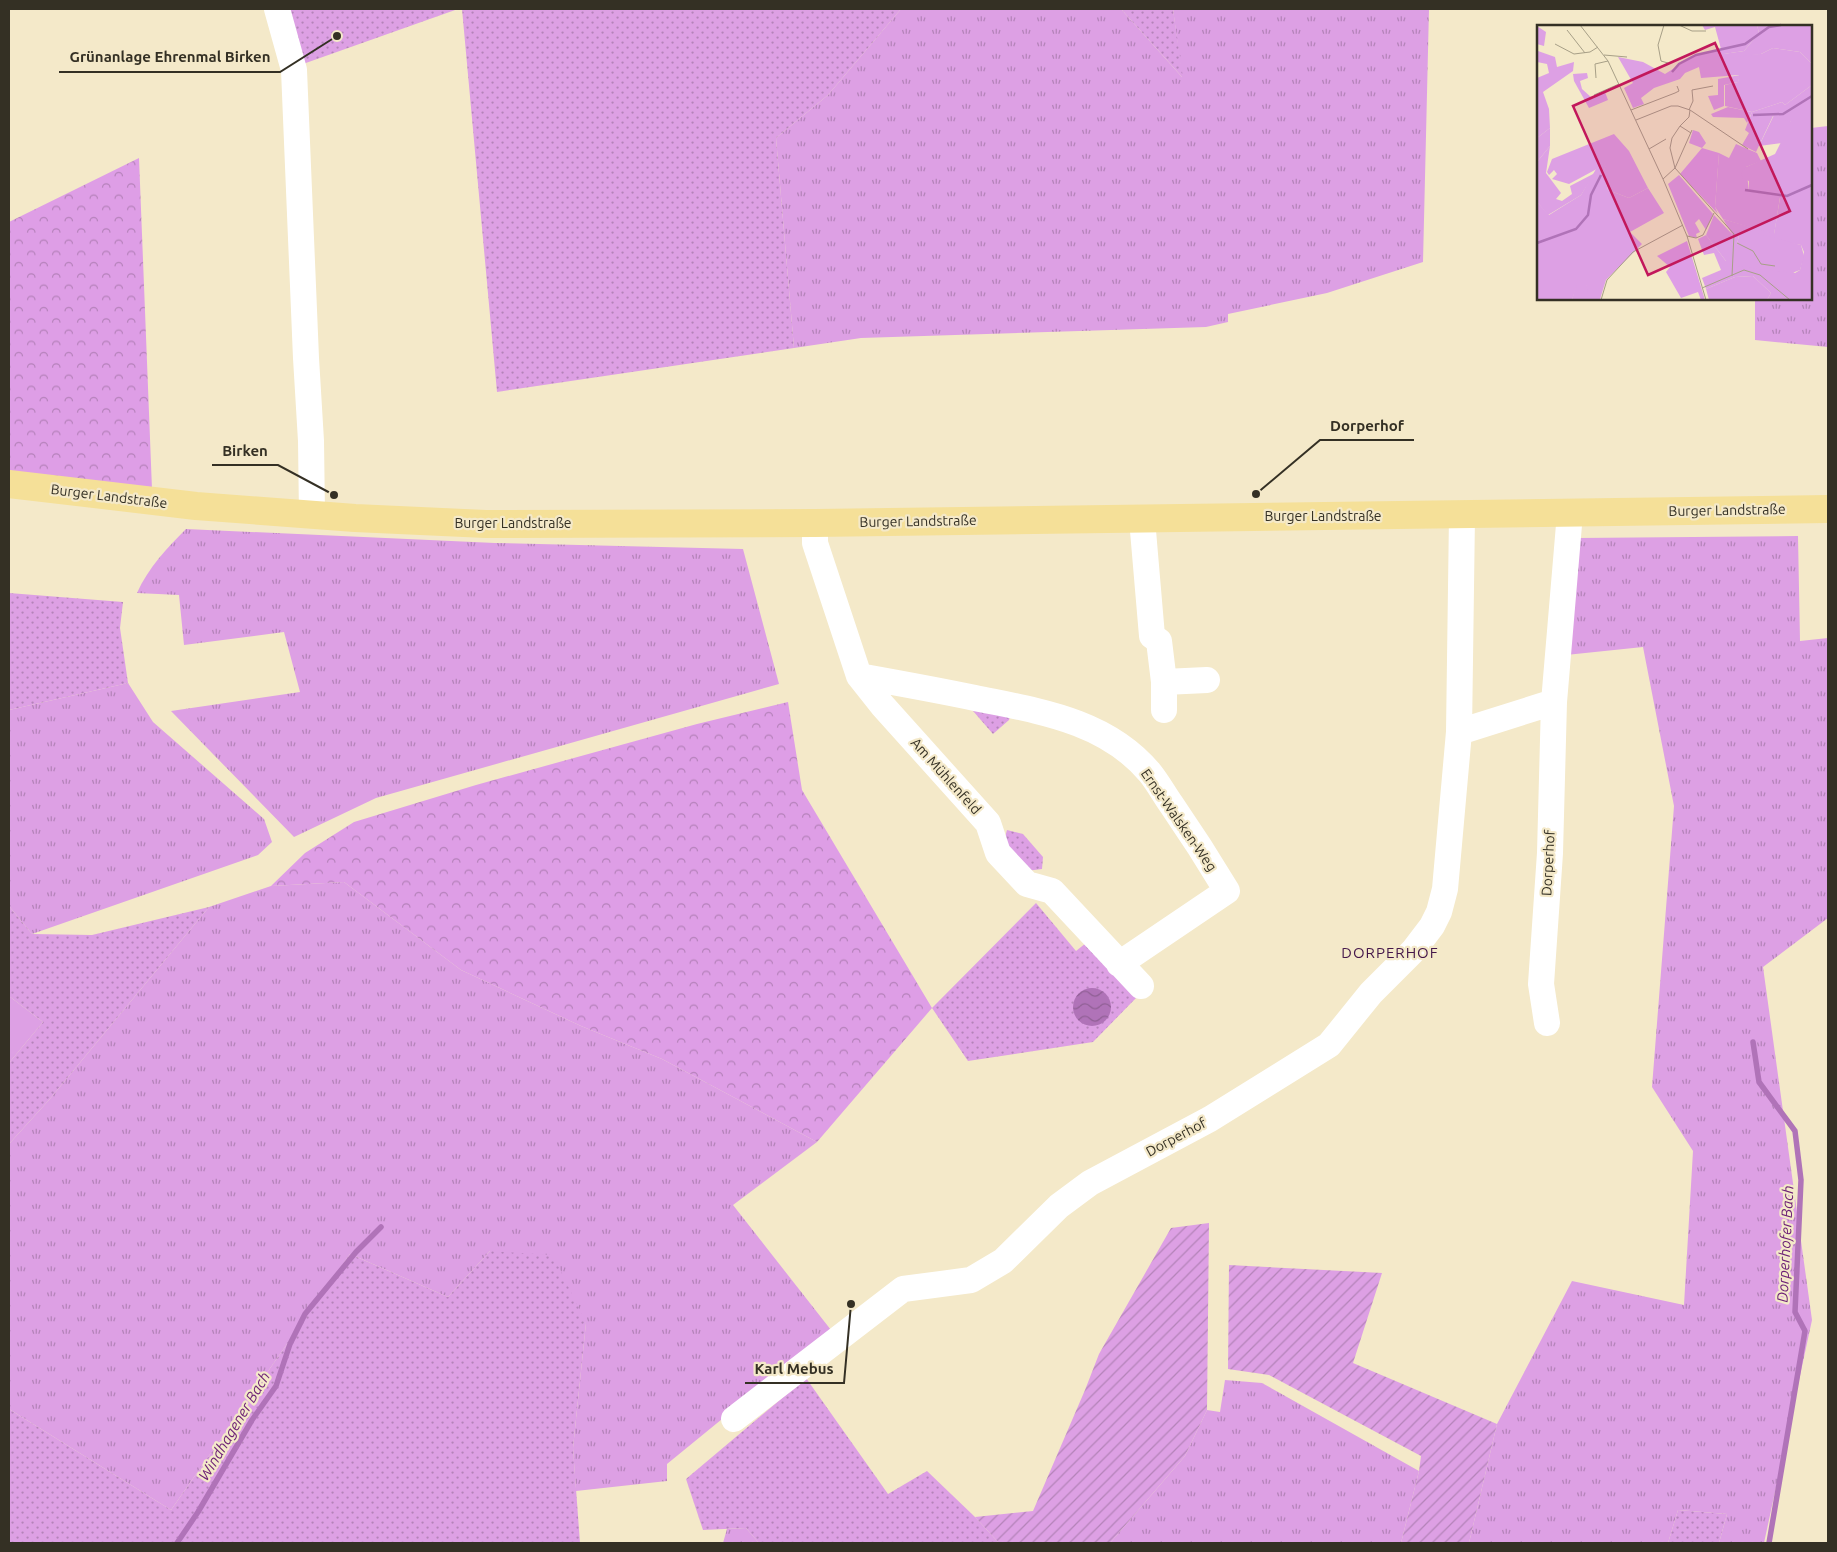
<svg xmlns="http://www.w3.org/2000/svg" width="1837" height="1552" font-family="Ubuntu,sans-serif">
  <defs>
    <pattern id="grass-tufts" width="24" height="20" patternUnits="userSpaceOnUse" patternTransform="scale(1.25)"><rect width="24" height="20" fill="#dda0e4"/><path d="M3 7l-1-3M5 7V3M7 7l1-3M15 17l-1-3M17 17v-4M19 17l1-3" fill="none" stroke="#b483b9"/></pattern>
    <pattern id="forest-crowns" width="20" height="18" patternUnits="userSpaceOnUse" patternTransform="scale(1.25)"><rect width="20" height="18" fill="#de9ee6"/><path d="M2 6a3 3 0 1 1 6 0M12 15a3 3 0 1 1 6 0" fill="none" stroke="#b581ba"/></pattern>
    <pattern id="park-dots" width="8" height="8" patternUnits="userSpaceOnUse" patternTransform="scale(1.25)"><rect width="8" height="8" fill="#dda0e4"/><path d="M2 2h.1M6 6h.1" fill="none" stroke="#b483b9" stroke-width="1.8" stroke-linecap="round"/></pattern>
    <pattern id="garden-furrows" width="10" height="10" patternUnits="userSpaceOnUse" patternTransform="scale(1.25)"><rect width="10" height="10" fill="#dda0e4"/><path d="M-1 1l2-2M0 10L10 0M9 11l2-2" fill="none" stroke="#b483b9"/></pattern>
    <pattern id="water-waves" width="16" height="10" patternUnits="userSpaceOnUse" patternTransform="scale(1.25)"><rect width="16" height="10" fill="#b073b8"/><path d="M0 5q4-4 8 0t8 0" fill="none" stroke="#905f95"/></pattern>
  </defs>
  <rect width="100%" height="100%" fill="#f4e9c9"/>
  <path fill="url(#grass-tufts)" d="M901,9H1121L1182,77L1173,9H1429L1423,262L1327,293L1228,314V322L1206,327L861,338L794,348L776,138L828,95Z
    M1828,126V347L1755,340V299H1811V128Z
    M186,529L495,543L743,549L779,684L376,798L294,837L171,711L300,692L284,632L184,645L179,595L137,593C148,568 167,548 186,529Z
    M1798,536L1800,641L1828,638V918L1763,967L1812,1320L1764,1543H1719L1727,1514L1678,1510L1668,1543H1469L1497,1424L1572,1281L1684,1305L1693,1151L1652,1087L1674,806L1643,647L1566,655L1577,538Z
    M128,683L153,722L264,819L272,842L258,855L32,934L9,906V710Z
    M344,882L461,970L581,1026L662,1059L817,1142L733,1205L831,1330L667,1464V1481L576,1491L573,1448L586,1323L490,1251L448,1297L350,1254L171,1510L9,1409V1144L49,1100L209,907L271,886Z
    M1225,1380L1262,1383L1419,1471L1401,1543H1110L1185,1456L1207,1410L1220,1412Z
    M746,1528L759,1543H723L727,1529Z"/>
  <path fill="url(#forest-crowns)" d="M139,158L152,489L9,473V222Z
    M788,702L802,790L932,1008L817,1142L662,1059L581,1026L461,970L344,882L271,886L305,853L354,822L476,785L697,724Z"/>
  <path fill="url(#park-dots)" d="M283,9H458L303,64Z
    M462,9H901L828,95L776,138L794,348L497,392Z
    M1121,9H1173L1183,78Z
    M9,593L123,602L120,628L128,683L9,710Z
    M967,704L1011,712L1009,720L993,734Z
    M1007,830L1023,834L1043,857L1042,869L1026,871L1002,848Z
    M1036,903L1076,951L1086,943L1137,997L1093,1042L968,1061L932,1008Z
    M9,906L32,934L92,935L209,907L49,1100L9,1144V1063L43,1022L9,996Z
    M490,1251L553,1255L586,1323L573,1448L580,1543H9V1409L171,1510L350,1254L448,1297Z
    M806,1378L888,1494L927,1471L975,1517L999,1543H759L746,1528L703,1530L686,1479Z
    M1678,1510L1727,1514L1719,1543H1668Z"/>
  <path fill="url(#garden-furrows)" d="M1209,1223L1207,1410L1185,1456L1110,1543H999L975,1517L1033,1511L1085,1390L1099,1354L1171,1228Z
    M1229,1265L1382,1273L1353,1363L1497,1424L1469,1543H1401L1419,1471L1421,1456L1269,1375L1228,1369Z"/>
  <path fill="#dda0e4" d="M9,996L43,1022L9,1063Z"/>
  <path fill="url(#water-waves)" d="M1073 1007a19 19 0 1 1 38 0a19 19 0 1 1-38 0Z"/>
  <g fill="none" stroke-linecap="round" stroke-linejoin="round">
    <path stroke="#b073b8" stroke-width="5.5" d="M1753,1042L1759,1082L1795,1131L1801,1180L1795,1312L1805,1331L1769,1543
      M177,1543L198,1512L252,1420L276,1386L290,1344L305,1314L356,1252L381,1227"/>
    <path stroke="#fff" stroke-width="26" d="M277,9L294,70L306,358L311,441L312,515
      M1142,519L1152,636L1159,641L1164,682V710
      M815,523V543L859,676L882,705L988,823L998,853L1027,884L1052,891L1141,986
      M859,676C898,683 937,690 975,698C1038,711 1106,720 1150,773C1158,783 1164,794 1171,804C1191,833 1209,861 1227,891L1119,964
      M1164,682L1207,680
      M1459,732L1554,702
      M1547,1023L1541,984L1550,853L1554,702L1570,513
      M734,1419L903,1289L971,1280L1003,1261L1059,1206L1090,1183L1210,1119L1329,1045L1371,993L1413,951L1432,926L1439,912L1445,889L1459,732L1462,515"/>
    <path stroke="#f5e098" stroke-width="28" d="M9,484L196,506L355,518L486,524L815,523L1828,509"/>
  </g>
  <g text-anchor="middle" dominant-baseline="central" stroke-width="4.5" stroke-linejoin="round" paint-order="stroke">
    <g font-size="14" fill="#343024" stroke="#f4e9c9">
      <text transform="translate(109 496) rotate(7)">Burger Landstraße</text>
      <text transform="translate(1727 510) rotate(-1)">Burger Landstraße</text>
      <text x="1323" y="516">Burger Landstraße</text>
      <text transform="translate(918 521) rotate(-1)">Burger Landstraße</text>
      <text x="513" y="523">Burger Landstraße</text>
      <text transform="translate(946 776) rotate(48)">Am Mühlenfeld</text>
      <text transform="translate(1179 820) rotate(55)">Ernst-Walsken-Weg</text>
      <text transform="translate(1548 863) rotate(-87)">Dorperhof</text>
      <text transform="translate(1176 1137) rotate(-28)">Dorperhof</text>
    </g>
    <g font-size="15" letter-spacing="1" fill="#431649" stroke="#f4e9c9">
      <text x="1390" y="952">DORPERHOF</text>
    </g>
    <g font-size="15" font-style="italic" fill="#6d2176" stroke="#f4e9c9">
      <text transform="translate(1785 1244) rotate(-87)">Dorperhofer Bach</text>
      <text transform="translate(234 1426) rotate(-59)">Windhagener Bach</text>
    </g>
  </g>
  <g transform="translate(1537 25)">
    <rect width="275" height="275" fill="#f4e9c9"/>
    <path d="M165,0H220L222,8L207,26L180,30L224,29L236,23L263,27L275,39V60L248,80L245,77L215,87L188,81V60L201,57L202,50L164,53L162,42L148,48L143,54L117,63L104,73L107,79L96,83L87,63L96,58L81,32L106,37L128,49L158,30L184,24L178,2L168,5ZM1,26L18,32L20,42L37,37L36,46L6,67L12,84L13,103L0,113V53L12,48L10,39L0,37ZM50,48L51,53L43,56L45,64L55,73L68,67L71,75L52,83L37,56L36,49ZM237,90L249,92L254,97V102L245,118L222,121ZM77,109L92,126L111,163L92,173L71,165L66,148L69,139L32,159L15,154L20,149L17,145L12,150L10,147L15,134ZM199,119L220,128L224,136L209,142L212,166L243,172L237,210L186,194L178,182L182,128L192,133ZM13,121L9,148L24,168L19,174L25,176L35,169L33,161L58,148L44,170L11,190L0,177V137ZM142,150L176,189L169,205L162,194L158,198L163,207L159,209L160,213L152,211L131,159ZM177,190L195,209L189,236L169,210ZM216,251L234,268L230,275H172L169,264L198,252ZM39,260H49L64,271L63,275H35Z" fill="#dda0e4"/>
    <path d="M165,123L182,128L178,182L181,189L143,149ZM150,216L168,275H164L161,267L144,273L129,247L133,242L120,231Z" fill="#de9ee6"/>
    <path d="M220,0H275V39L263,27L236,23L224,29L181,34L179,30L207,26L222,8ZM0,1L9,7L7,21L0,19ZM275,60V275H230L234,268L216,251L198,252L169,264L165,253L184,245L177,228L167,230L161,214L169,210L189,236V222L195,209L186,194L237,209L243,173L212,166V156L206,154L204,148L209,142L238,129L254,97L236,91L219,127L205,120L212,108L208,105L215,87L245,77L248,80ZM202,209L264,220L267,227L263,245L258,248L200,220ZM13,103V121L0,137V113ZM156,105L162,107L169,118L165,123L152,118ZM70,138L66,148L71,165L92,173L111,163L127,188L93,207L105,219L69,255L64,271H52L49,260H40L35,275H0V177L12,190L44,170L59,144Z" fill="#dda0e4" fill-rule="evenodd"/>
    <path d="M203,50L201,57L187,60V81L177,85L171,71L181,70V54ZM191,82L215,87L210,98L207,93L176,92L174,89Z" fill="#dda0e4"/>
    <path d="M203,204L264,220L267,231L263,245L255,248L198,241L194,227L196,219L200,220Z" fill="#dda0e4"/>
    <path fill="none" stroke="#b073b8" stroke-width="2.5" d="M135,47L142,39L159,30L208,19L232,2L244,0M216,90L246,89L275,71M208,165L250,171L275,160M0,218L39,204L51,190L54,170L64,150"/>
    <path fill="none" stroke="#a79f87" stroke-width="1" d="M43,0L71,36L126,154L150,211L169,275M127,0L121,20L124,36L131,38M142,0L155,6H169M30,5L48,28M18,19L37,29L53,27L61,22M67,30L90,32M59,53L58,39L71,36M57,70L82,59M94,85L138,68L142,66L140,61M152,85L156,76L155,65L176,61M99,95L134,81H141L153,85L211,124M143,101L152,92L153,85M154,108L143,101L135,113L133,123L138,143L197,209L195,251M112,124L129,114M126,154L138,143L155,105M150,211L159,213L166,210L177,188M200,218L216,226L224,239L238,241M165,263L207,245L223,250L253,275M64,275L70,255L96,227L146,200"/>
    <path fill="#c2185b" fill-opacity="0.15" stroke="#c2185b" stroke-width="2.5" d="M178,18L253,186L111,250L36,81Z"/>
    <rect width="275" height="275" fill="none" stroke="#343024" stroke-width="2.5"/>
  </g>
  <path fill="none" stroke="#343024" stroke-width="2" d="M337 36L280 72H59M1256 494L1320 440H1414M334 495L278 465H212M851 1304L844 1383H745"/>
  <g fill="#343024" stroke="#f4e9c9" stroke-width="2">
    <circle cx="337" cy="36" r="5"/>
    <circle cx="1256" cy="494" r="5"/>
    <circle cx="334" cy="495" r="5"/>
    <circle cx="851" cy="1304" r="5"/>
  </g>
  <g font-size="15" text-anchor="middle" font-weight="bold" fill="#343024" stroke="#f4e9c9" stroke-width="4.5" stroke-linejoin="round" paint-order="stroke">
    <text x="170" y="62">Grünanlage Ehrenmal Birken</text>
    <text x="1367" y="431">Dorperhof</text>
    <text x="245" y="456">Birken</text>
    <text x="794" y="1374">Karl Mebus</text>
  </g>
  <rect width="1837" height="1552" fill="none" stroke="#343024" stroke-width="20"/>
</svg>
